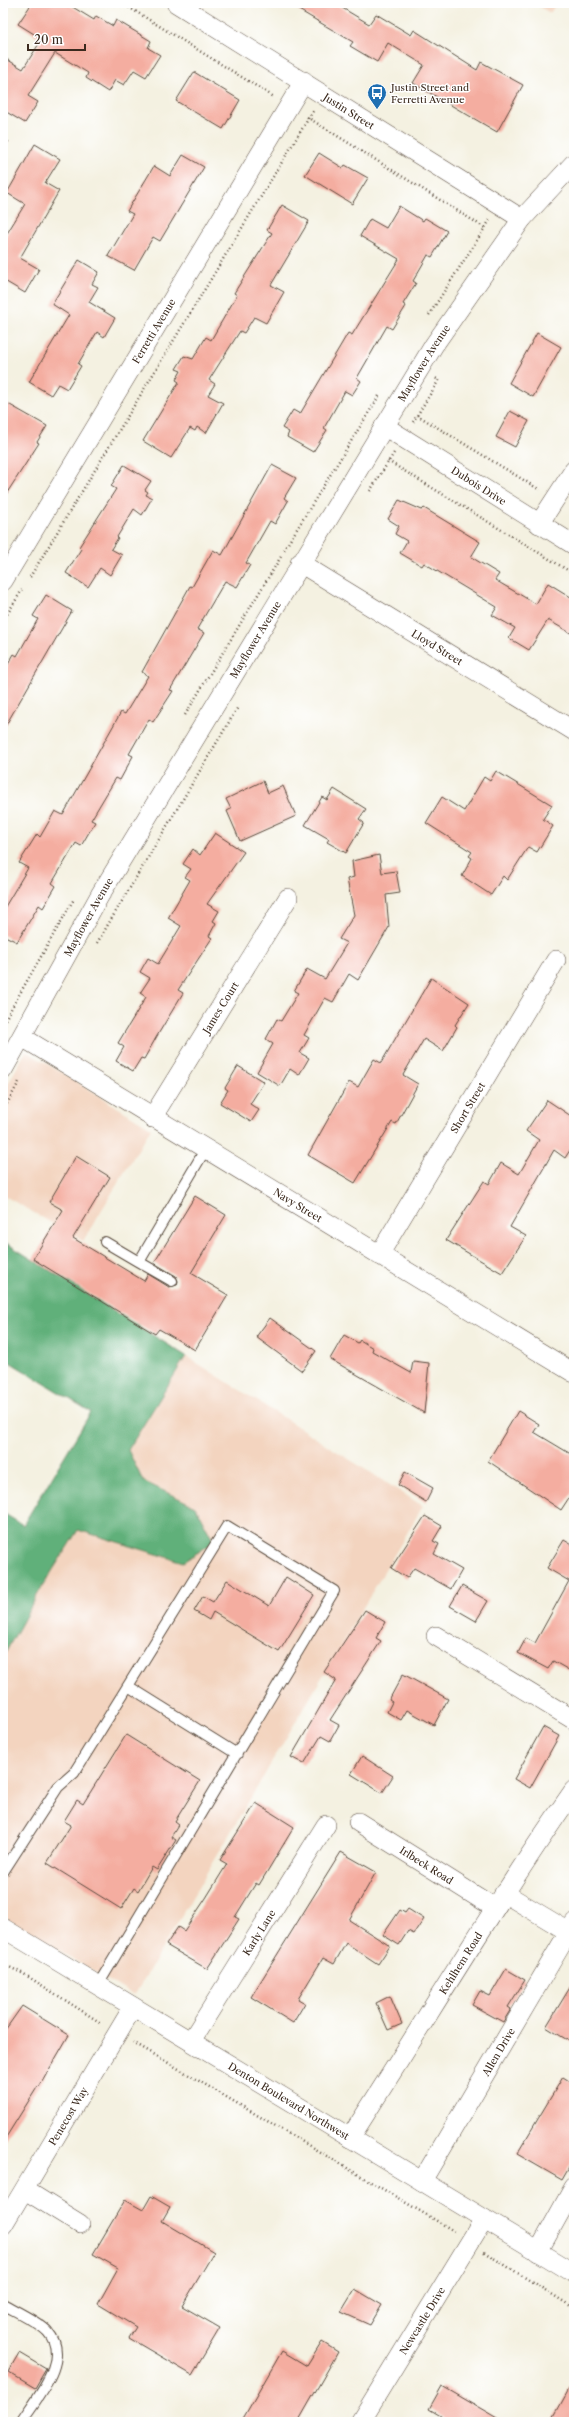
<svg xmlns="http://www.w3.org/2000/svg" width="577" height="2425" font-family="'Libre Caslon Text',serif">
  <rect width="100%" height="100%" fill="#fff"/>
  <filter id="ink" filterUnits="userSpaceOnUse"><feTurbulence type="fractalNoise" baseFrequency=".025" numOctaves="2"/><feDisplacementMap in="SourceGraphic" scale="8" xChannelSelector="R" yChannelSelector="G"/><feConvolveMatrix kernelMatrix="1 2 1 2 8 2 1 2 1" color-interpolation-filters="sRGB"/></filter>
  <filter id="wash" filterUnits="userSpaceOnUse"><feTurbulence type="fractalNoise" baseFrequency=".012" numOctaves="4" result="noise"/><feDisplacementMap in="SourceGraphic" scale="16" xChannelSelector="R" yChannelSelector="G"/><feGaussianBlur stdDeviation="0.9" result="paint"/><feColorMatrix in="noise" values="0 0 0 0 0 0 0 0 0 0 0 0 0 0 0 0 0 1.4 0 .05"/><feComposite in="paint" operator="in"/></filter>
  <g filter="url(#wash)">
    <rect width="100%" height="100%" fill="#f4f1e1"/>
    <path fill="#f3d4bf" d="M534,3H557L550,13Z
      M26,1051L151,1128L83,1241L3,1195V1093Z
      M186,1356L423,1506L134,1996L3,1917V1657L39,1592L78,1530L129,1545L195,1506L143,1481L128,1450Z"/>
    <path fill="#60b07a" stroke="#4e6d4c" d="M3,1241L186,1356L128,1450L143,1481L195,1506L214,1542L183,1562L78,1530L39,1592L3,1657V1513L23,1525L91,1412L3,1358Z"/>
    <g id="blocks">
      <path fill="#f4ada0" d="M32,3H66L94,20L96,16L113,26L116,20L151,41L148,48L160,55L146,77L134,70L124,85L115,80L108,92L86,78L88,73L55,53L28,96L38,102L25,123L3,110V57L23,69L42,39L18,24Z
        M287,3H334L369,24L376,14L411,35L414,30L477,70L481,62L523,85L497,132L413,83L424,65L388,43L377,62L350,46L353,42Z
        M194,72L240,100L223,129L176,101Z
        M35,144L60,159L45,183L59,191L20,258L39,269L25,293L3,280V240L25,204L7,193Z
        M319,153L343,168L345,165L368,178L352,204L305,175Z
        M183,155L204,167L160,241L153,237L134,270L108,256L133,214L127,211L154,166L170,176Z
        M282,205L309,221L271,285L284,292L266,323L254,317L244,333L240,331L209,380L215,384L208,395L223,403L206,433L197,427L195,431L190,428L171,458L143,441L179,382L176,380L181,371L176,369L184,356L193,359L206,337L211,340L237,295L234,293L272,233L267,230Z
        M399,206L423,221L425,218L447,231L432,257L428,255L413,281L416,283L403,304L406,306L392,329L387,326L357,378L361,381L352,395L345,391L324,428L327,430L313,452L287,437L289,432L282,428L293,410L300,414L348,333L352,335L399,259L360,236L370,219L386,228Z
        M79,260L99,272L92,284L98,287L89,302L115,318L104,337L97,332L78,364L81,366L67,389L58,384L51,395L29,382L69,315L52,304Z
        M537,333L561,347L533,397L509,383Z
        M3,401L47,426L37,442L39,443L3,499Z
        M510,411L529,421L515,447L496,437Z
        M124,465L151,481L145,490L148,492L146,495L152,498L142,515L134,509L117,537L118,538L111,549L122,555L110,575L100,568L88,587L66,573L81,549L79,547L116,489L111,486Z
        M272,465L296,478L284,498L288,501L275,524L270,521L246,563L250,565L237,587L225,581L197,629L204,633L170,690L173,691L153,722L149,719L129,754L133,756L120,780L116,778L91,820L95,822L81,846L76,843L52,883L56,886L43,908L39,905L17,942L3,935V910L28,868L19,863L37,834L40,837L55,811L63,815L121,712L125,714L148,676L142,672L190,586L192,587L213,550L222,555Z
        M399,500L422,510L424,508L480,542L471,557L499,574L495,580L536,604L548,583L574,599V635L548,620L529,650L509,638L515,628L492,615L497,607L424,563L422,566L400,553L407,541L395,534L399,526L388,519Z
        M46,595L72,611L3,730V673L14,654L17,656L38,619L33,616Z
        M496,771L552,805L543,819L553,826L537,852L528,847L507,880L503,876L491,895L462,876L472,858L469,856L472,852L426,823L442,797L464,811L484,777L490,781Z
        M263,781L268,793L283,786L296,816L240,841L227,811L231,809L226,799Z
        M334,789L366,809L359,819L364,823L346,853L327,842L329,839L305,825L322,797L327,800Z
        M215,833L244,852L207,904L219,911L213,921L216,923L209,936L212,938L178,990L183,993L157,1036L144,1059L141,1058L133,1071L116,1061L124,1047L118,1043L146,997L140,993L150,978L140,972L148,958L158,964L181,926L168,918L190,880L185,877L191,869L183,864L193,849L200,855Z
        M379,855L382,873L396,871L400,893L386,895L389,927L358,980L349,974L333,1002L325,998L304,1035L309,1038L300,1053L309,1058L299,1075L290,1069L280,1086L257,1072L273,1044L266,1039L277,1019L281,1021L298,993L294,991L307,969L325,979L347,943L339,939L354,915L347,879L354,877L352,861Z
        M431,978L469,1003L455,1025L457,1027L443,1051L424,1039L403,1075L418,1084L396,1124L392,1122L355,1183L308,1155L349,1082L358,1087L374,1059L381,1063Z
        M238,1066L264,1082L250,1104L259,1110L251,1122L220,1103L228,1090L225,1088Z
        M547,1100L574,1118V1144L565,1158L554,1150L510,1227L526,1236L502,1273L446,1240L484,1181L489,1184L501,1163L519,1174L539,1140L526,1131Z
        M76,1156L110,1177L73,1238L144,1281L148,1274L169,1287L177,1285L178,1281L176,1276L154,1263L195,1196L226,1215L191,1273L228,1295L195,1350L159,1329L155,1334L33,1259L63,1210L49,1202Z
        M270,1318L316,1351L302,1371L256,1337Z
        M344,1335L358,1343L360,1340L373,1348L372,1351L411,1373L413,1361L429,1363L424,1413L330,1359Z
        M518,1411L539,1424L534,1432L574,1456V1490L561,1510L488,1461Z
        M405,1472L433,1488L426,1502L398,1485Z
        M425,1516L442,1526L433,1541L439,1544L434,1554L462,1570L451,1589L414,1568L407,1578L391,1568Z
        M564,1540L574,1546V1673L553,1661L548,1669L518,1653L526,1638L535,1643L569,1581L547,1568Z
        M286,1577L314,1595L279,1652L213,1612L209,1620L194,1611L203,1596L213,1602L227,1580L269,1606Z
        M462,1586L488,1601L476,1621L450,1606Z
        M365,1610L385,1622L376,1638L381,1641L330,1720L339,1725L330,1741L321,1736L304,1764L291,1757L336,1680L324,1672Z
        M403,1674L448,1699L434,1725L407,1710L401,1720L387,1712L392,1702L389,1700Z
        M543,1727L559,1736L530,1788L514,1779Z
        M126,1735L200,1781L175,1821L179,1824L171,1837L176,1840L157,1870L152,1867L138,1891L134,1888L121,1909L47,1863L71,1825L64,1821L77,1800L83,1804Z
        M362,1756L393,1776L382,1793L351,1774Z
        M256,1803L294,1827L259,1885L256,1883L235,1917L239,1919L207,1969L166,1945L178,1927L184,1931L206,1898L227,1864L220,1860Z
        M341,1852L376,1872L349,1920L390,1946L378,1964L346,1943L334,1964L323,1958L298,1999L305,2003L293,2023L251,1997Z
        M408,1909L424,1919L414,1934L408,1931L399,1945L383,1935L400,1910L405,1913Z
        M506,1969L525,1980L508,2007L511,2009L503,2022L472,2005L480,1991L490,1996Z
        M574,1981V2044L546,2027Z
        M390,1996L402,2024L388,2030L376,2003Z
        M22,2006L69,2035L39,2087L38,2086L3,2142V2033Z
        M563,2077L574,2084V2159L562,2180L517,2154Z
        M151,2196L170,2207L162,2221L214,2252L182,2306L220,2328L192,2375L129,2338L136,2327L98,2304L118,2268L93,2254L125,2200L143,2210Z
        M355,2289L382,2305L370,2325L341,2312Z
        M322,2342L338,2352L298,2422H241L282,2351L307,2366Z
        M19,2353L46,2369L35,2388L8,2372Z
        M574,2380V2422H551Z
        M442,2386L504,2422H451L429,2409Z"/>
    </g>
  </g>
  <g filter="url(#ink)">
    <use href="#blocks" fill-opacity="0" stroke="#57483b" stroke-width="1"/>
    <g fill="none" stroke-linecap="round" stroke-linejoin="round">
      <g stroke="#57483b" stroke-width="12">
        <path id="service" d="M105,1242L139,1262L205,1150
          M139,1262L172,1281
          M128,1686L237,1754
          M3,1872L58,1787L74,1773L227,1526L334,1591L98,1985
          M3,2304C15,2311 39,2322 48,2332C72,2359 36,2398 21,2422"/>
      </g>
      <g stroke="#57483b" stroke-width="20">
        <g id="minor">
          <path id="s1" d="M176,3L522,219"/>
          <path id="s2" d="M384,426L574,545"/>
          <path d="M539,524L574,470"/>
          <path id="s3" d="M300,563L574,731"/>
          <path id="s4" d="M3,581L304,81"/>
          <path id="s5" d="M22,1037L574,1373"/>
          <path id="s6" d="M3,1070L100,895L434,345L522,219L574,163"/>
          <path id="s7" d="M152,1118L288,898"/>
          <path id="s8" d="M379,1255L556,960"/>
          <path d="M436,1636L574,1720"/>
          <path id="s9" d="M358,1822L495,1908"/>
          <path d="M504,1893L574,1935"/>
          <path id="s10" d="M3,1928L574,2273"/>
          <path id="s11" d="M191,2041L326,1825"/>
          <path id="s12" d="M350,2138C425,2022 495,1903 574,1790"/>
          <path id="s13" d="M422,2181L574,1923"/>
          <path d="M25,2190L80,2224"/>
          <path id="s14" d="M3,2225L133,2007"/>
          <path d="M538,2252L574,2187"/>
          <path id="s15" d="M360,2422L484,2219"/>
        </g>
      </g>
      <path stroke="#57483b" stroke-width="2.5" stroke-dasharray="1 3" stroke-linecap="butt" d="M122,3L274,97
        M307,117L485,228
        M3,137L9,140L3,150
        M429,315L490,220
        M417,415L540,490
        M413,422L439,380L435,378
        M388,461L574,574
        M370,491L394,453
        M284,550L379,396
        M30,577L313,111
        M3,621L22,590
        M185,715L282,555
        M97,943L238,707
        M3,1023L74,899
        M3,1111L19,1082
        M3,1964L24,1974L101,2023
        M133,2042L454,2231
        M484,2252L574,2308"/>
      <use href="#service" stroke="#fff" stroke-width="10"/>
      <use href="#minor" stroke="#fff" stroke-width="19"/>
    </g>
  </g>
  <defs>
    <g id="bus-pin" transform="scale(1)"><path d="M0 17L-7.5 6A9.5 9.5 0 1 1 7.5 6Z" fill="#1f6fb2" stroke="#fff"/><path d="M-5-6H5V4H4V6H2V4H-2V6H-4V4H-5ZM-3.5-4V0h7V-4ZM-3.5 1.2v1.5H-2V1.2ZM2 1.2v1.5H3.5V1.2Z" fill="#fff"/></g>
  </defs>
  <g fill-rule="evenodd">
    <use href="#bus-pin" x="377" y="93"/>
  </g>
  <g text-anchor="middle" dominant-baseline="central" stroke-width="3" stroke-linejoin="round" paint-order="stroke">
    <g font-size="10" fill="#3b2a1e" stroke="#fff" text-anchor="start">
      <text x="391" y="87">Justin Street and<tspan x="391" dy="12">Ferretti Avenue</tspan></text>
    </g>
    <g font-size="10" fill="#3b2a1e" stroke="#fff">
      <text stroke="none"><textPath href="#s1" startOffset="204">Justin Street</textPath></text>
      <text stroke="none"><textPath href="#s4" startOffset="292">Ferretti Avenue</textPath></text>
      <text stroke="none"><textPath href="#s6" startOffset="823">Mayflower Avenue</textPath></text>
      <text stroke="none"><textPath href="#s2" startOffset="112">Dubois Drive</textPath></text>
      <text stroke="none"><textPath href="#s6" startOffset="499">Mayflower Avenue</textPath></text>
      <text stroke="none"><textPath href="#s3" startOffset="161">Lloyd Street</textPath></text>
      <text stroke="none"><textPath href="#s6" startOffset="175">Mayflower Avenue</textPath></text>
      <text stroke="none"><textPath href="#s7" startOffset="130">James Court</textPath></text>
      <text stroke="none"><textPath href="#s8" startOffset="172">Short Street</textPath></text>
      <text stroke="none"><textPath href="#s5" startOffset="323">Navy Street</textPath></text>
      <text stroke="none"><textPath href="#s9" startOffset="81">Irlbeck Road</textPath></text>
      <text stroke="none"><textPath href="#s11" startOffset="128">Karly Lane</textPath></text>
      <text stroke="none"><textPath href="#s12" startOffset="207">Kehlhem Road</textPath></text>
      <text stroke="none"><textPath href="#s13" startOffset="150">Allen Drive</textPath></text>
      <text stroke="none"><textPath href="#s10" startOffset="334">Denton Boulevard Northwest</textPath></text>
      <text stroke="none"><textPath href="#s14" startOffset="127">Penecost Way</textPath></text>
      <text stroke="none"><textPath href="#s15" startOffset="119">Newcastle Drive</textPath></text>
    </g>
  </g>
  <rect width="577" height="2425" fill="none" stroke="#fff" stroke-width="16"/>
  <path d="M28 44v6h57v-6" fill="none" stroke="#3b2a1e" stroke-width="2"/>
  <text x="34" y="44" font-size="12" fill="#3b2a1e" stroke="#ffffff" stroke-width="3" paint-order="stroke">20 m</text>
</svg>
